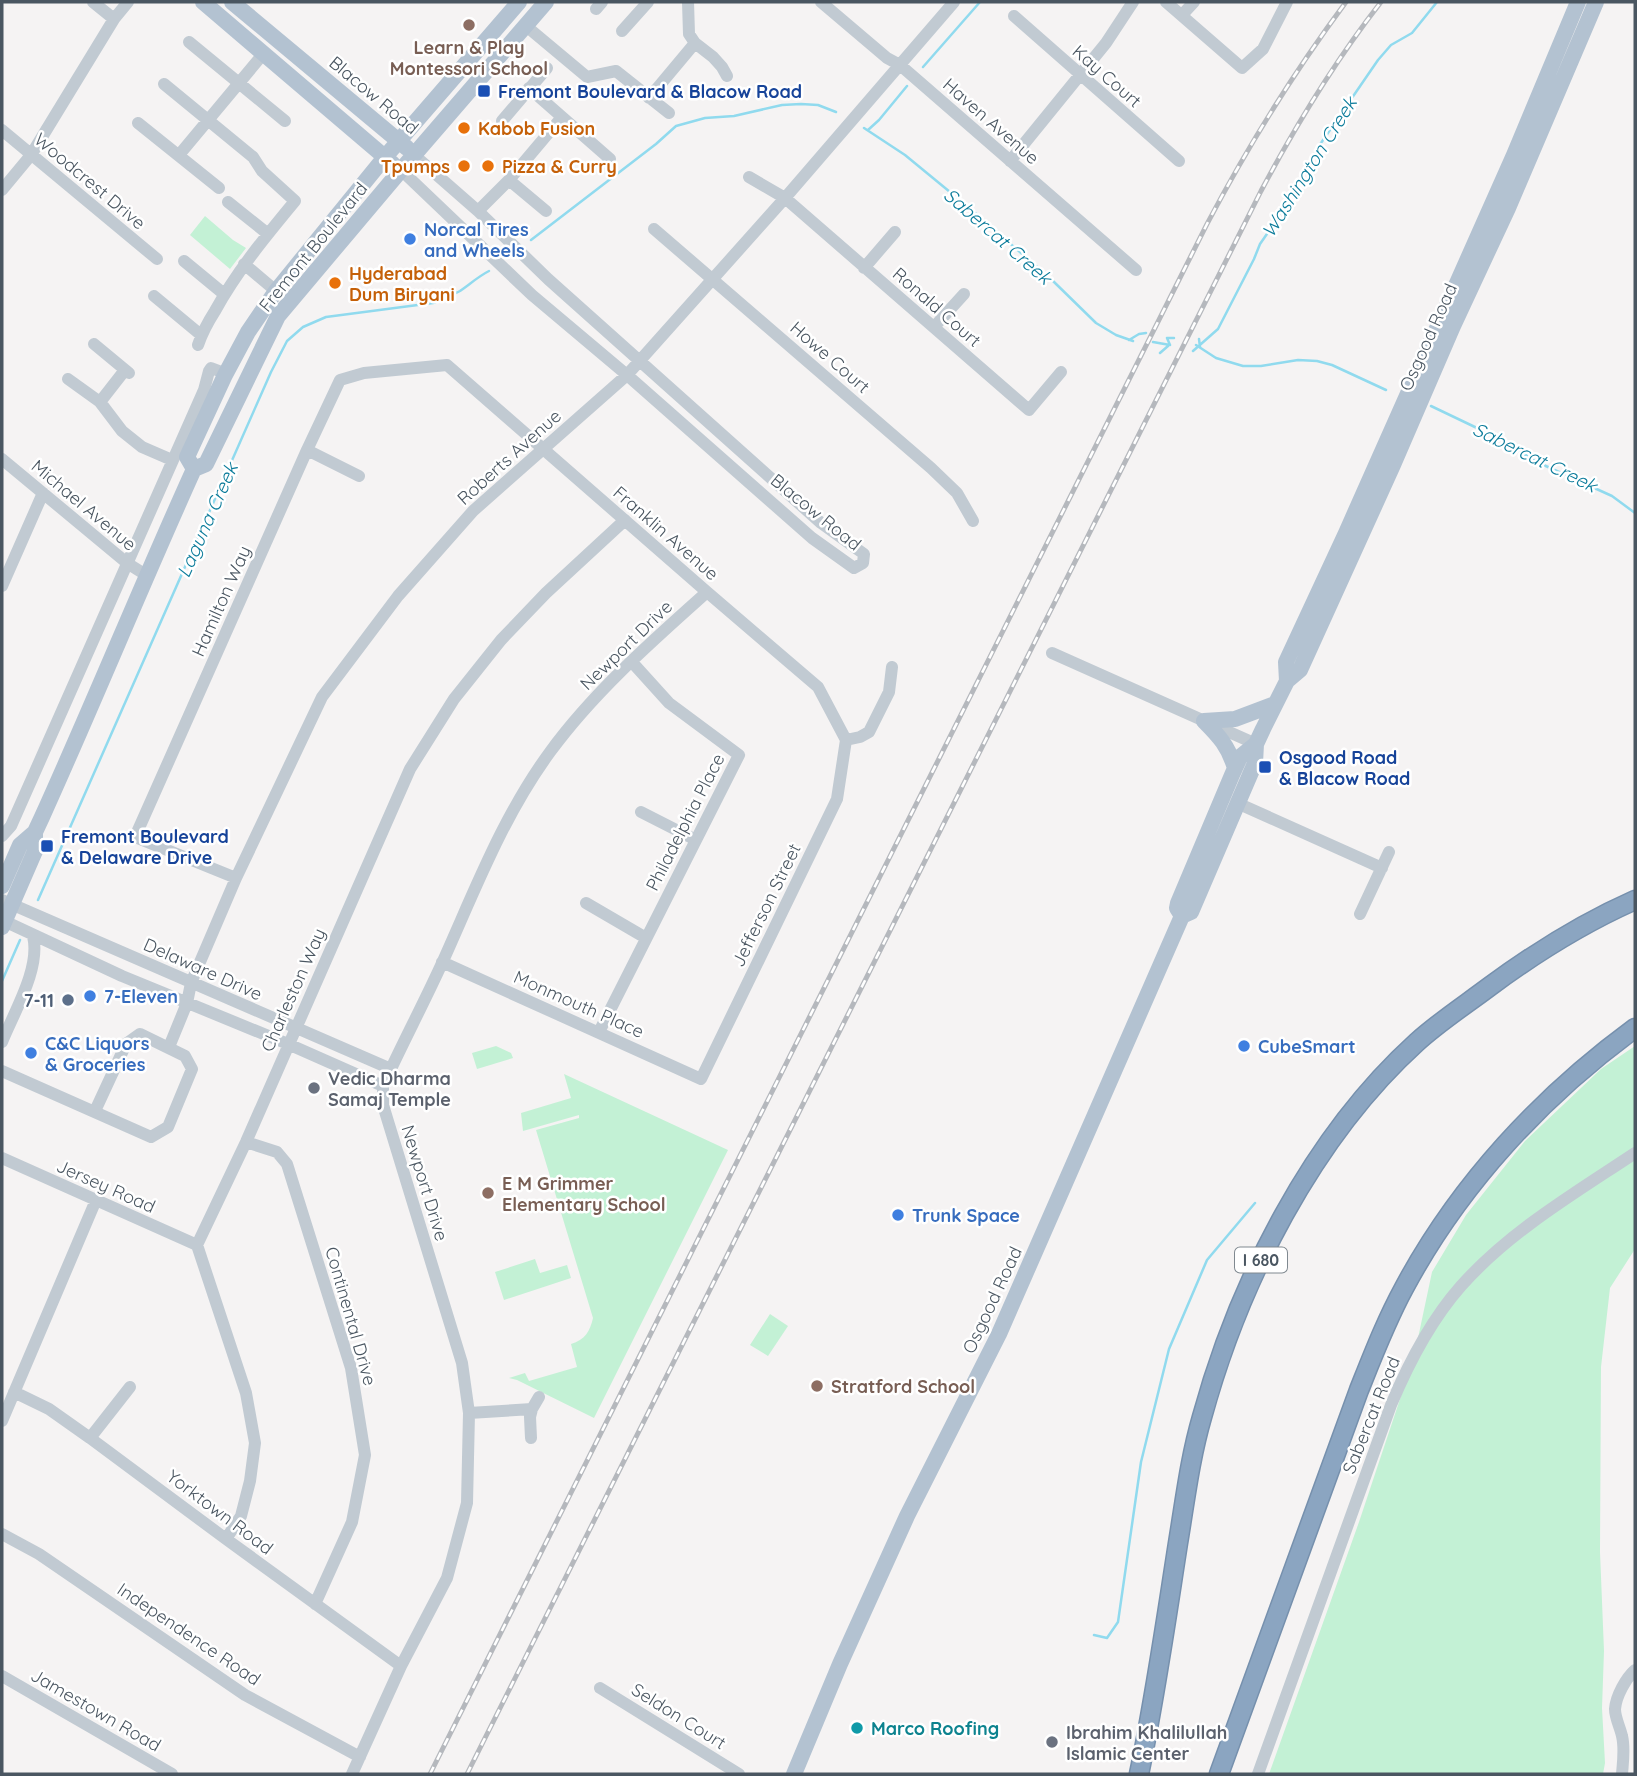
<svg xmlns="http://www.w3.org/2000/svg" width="1637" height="1776" font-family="Quicksand,sans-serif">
  <rect width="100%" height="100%" fill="#f5f3f3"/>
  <path fill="#c3f1d5" d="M205,216L233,240L246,248L230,269L190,235Z
    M496,1046L511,1053L513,1058L477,1069L472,1053Z
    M1635,1046V1249L1610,1288L1601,1367L1600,1552L1604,1651L1602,1708L1605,1763L1603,1774H1269L1359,1522L1414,1357L1432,1272L1466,1215L1525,1141L1601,1069Z
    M564,1074L728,1150L594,1418L517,1380L509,1378L525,1373L529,1381L577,1367L571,1344C585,1340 590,1331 593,1318L536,1130L579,1118V1115L523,1131L521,1113L571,1098Z
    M535,1259L540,1273L567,1265L571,1278L504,1300L495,1272Z
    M770,1314L788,1326L768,1356L750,1345Z"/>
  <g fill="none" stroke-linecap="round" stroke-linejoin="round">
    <path stroke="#90daee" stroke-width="2.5" d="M923,67L980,2
      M864,128L905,155L967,206L1052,280L1096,323L1116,335L1133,341
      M868,130L879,120L907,86
      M531,240L656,144L676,126L705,118L734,116L782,105L801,104L818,105L836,112
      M1199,339L1200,347
      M1129,340L1139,334L1146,333
      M1153,342L1170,345
      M1170,345L1167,338H1174
      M1196,345L1216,358L1243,366H1261L1298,360L1317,361L1332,365L1386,390
      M1193,351L1218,329L1254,259L1260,244L1269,231L1321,143L1378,60L1391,45L1412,33L1437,2
      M1160,353L1168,346
      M1431,406L1500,439L1537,462L1612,496L1635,513
      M38,900L271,372L287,341L303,327L326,317L433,303C442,300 451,296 460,291C470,284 479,276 489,271
      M2,981L20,940
      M1094,1635L1107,1638L1118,1622L1141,1462L1169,1349L1207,1260L1255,1203
      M2,1774H3"/>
    <g stroke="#7690ad" stroke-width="21">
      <path id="highway" d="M1139,1774C1155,1698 1166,1620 1178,1543C1185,1501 1190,1458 1202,1417C1239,1282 1312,1137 1417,1042C1439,1022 1465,1005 1489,987C1535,953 1583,923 1635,900
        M1219,1774L1359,1390C1373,1355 1386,1321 1404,1288C1459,1185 1541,1097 1635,1028"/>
    </g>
    <path stroke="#c1cad2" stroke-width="12" d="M93,2L114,19
      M688,2L689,34L695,43L713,57L722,67L727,76
      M821,2L887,58L900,65L1136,270
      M1166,2L1242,68L1263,49L1287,2
      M596,9L602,2
      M1182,15L1194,2
      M1014,16L1179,161
      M526,26L587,77L616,71L669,113
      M622,31L648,2
      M189,42L285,121
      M164,84L253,157L262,171L295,201C266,236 237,271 215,311C208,322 202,333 198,345
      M529,88L610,159
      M649,98L695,43
      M502,121L547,68
      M138,123L219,188
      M2,130L157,259
      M179,155L264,53
      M1010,161L1106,43L1133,2
      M401,170L532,295L627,375L812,538L854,568L863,563L864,554L821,523L548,279L478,211L414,155
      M749,177L785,198L1029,410L1061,372
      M509,180L546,211
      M2,190L31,155L114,19L128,2
      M228,202L268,234
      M478,211L509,180L562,117
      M654,229L931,468L957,493L973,521
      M184,261L224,294
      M244,264L276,291
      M864,268L895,232
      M154,296L201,335
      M934,327L964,294
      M94,344L129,373
      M68,379L100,402L122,431L142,447L172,460
      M100,402L125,370
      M307,450L359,476
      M2,459L127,563L146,575
      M2,586L43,493
      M1052,653L1256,744
      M846,740L860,737L869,732L889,692L892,667
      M1237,803L1382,868
      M641,812L696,840
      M2,836L11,826L204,390L209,371L211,368L219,371L225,375
      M236,878L135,837L307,450L340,380L364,373L447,365L707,592L818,687L846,740
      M2,900L391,1069
      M586,903L646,938
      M1360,914L1389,852
      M2,920L122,976L288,1044L383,1086
      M442,962L701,1079L837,799L846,740
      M599,1032L739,755L669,703L631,661
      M2,1042C14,1012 41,968 33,936
      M169,1047L187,1003L191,983L236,878L322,697L398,596L473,511L627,375L785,198L954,2
      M2,1071L151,1137L168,1127L192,1069L185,1056L140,1034L126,1044L95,1111
      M246,1142L277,1152L287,1164L351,1368L365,1455L352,1522L315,1604
      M2,1158L197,1245
      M14,1392L49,1409L90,1438L226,1539L401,1666
      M469,1413L532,1409L539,1397
      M2,1421L96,1200
      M90,1438L130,1387
      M531,1438L530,1417L532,1409
      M2,1534L39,1554L245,1695L360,1757
      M226,1539L241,1516L250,1481L255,1443L246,1393L197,1245L246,1142L410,769L454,699L501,640L546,593L625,520
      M2,1676L172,1774
      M600,1688L739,1774
      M352,1774L401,1666L447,1578L467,1503L469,1413L462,1363L383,1105V1086C402,1044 424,1003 443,961C475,890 503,816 550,752C594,692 651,642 707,592
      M1258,1774L1391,1405C1409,1362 1430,1321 1461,1286C1510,1231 1575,1193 1635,1153
      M1622,1774C1623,1762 1625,1748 1622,1736C1620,1727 1615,1718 1615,1709C1616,1696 1626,1678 1635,1670"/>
    <path stroke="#b3c2d1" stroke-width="16" d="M203,2L393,164
      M232,2L407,148
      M194,469L187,457L225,375L248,332L276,291L385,157L519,2
      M1287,681L1286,662L1346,533L1514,155L1578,2
      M1204,721L1235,719L1275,704
      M1204,721C1220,737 1228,746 1235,768
      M2,886L20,845L35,832L42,817C94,702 142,584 194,469L206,464L278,316L401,170L546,2
      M1182,916L1177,908L1178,903L1232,775L1240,757L1256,744
      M2,927L35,851V832
      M794,1774L840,1664L907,1516L999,1334L1182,916L1191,912L1255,763L1256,744L1263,729L1287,681L1300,670L1393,465L1453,326L1508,208L1596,2"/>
    <use href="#highway" stroke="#8ba5c1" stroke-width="18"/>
    <g stroke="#b5b8bd" stroke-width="5">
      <path id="rail" d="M430,1774L1207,224C1248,146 1294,72 1346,2
        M467,1774L1261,191C1296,125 1335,61 1381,2"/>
    </g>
    <use href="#rail" stroke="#fff" stroke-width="2.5" stroke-dasharray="8" stroke-linecap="butt"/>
  </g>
  <g fill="#8d6e63" stroke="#fff" stroke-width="2.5">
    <circle cx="469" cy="25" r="7"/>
    <circle cx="488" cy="1193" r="7"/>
    <circle cx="817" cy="1386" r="7"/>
  </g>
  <g fill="#1a4fb4" stroke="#fff" stroke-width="2.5">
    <rect x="477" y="84" width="14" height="14" rx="3.5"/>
    <rect x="1258" y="760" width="14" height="14" rx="3.5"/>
    <rect x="40" y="839" width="14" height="14" rx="3.5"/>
  </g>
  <g fill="#e8710a" stroke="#fff" stroke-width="2.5">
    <circle cx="464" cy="128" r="7"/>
    <circle cx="464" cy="166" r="7"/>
    <circle cx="488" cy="166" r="7"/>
    <circle cx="335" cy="283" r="7"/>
  </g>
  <g fill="#3f7fe0" stroke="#fff" stroke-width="2.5">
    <circle cx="410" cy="239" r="7"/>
    <circle cx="90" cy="996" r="7"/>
    <circle cx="1244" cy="1046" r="7"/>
    <circle cx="31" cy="1053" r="7"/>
    <circle cx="898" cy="1215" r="7"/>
  </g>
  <circle fill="#5c6f8a" stroke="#fff" stroke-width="2.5" cx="68" cy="1000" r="7"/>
  <g fill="#6b7280" stroke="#fff" stroke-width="2.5">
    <circle cx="314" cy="1088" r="7"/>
    <circle cx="1052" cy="1742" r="7"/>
  </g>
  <circle fill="#0f9aa8" stroke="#fff" stroke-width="2.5" cx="857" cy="1728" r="7"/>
  <g text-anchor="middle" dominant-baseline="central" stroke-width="5" stroke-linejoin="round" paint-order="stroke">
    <rect fill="#fff" stroke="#808990" stroke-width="2" x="1235" y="1247.5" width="52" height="25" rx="5"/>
    <g font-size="16" font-weight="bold" fill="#4a5661">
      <text x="1261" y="1260">I 680</text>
    </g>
    <g font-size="18" font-weight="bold" fill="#785e54" stroke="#fff" text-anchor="start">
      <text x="469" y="47" text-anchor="middle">Learn &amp; Play<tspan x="469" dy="21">Montessori School</tspan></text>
      <text x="502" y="1183">E M Grimmer<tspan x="502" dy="21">Elementary School</tspan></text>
      <text x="831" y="1386">Stratford School</text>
    </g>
    <g font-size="18" fill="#4a5661" stroke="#fff">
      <text transform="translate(1107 76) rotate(41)">Kay Court</text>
      <text transform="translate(374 95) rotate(40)">Blacow Road</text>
      <text transform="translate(991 121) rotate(41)">Haven Avenue</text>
      <text transform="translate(90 181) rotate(40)">Woodcrest Drive</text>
      <text transform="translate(313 247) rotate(-51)">Fremont Boulevard</text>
      <text transform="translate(937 307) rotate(41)">Ronald Court</text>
      <text transform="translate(1428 337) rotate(-66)">Osgood Road</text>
      <text transform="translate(830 357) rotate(41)">Howe Court</text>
      <text transform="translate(509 457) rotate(-42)">Roberts Avenue</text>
      <text transform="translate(84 505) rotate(40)">Michael Avenue</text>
      <text transform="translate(816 512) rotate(39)">Blacow Road</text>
      <text transform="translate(666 533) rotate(41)">Franklin Avenue</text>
      <text transform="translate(221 601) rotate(-66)">Hamilton Way</text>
      <text transform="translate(626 645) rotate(-44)">Newport Drive</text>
      <text transform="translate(685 822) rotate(-63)">Philadelphia Place</text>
      <text transform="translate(766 905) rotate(-64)">Jefferson Street</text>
      <text transform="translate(203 969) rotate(24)">Delaware Drive</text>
      <text transform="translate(293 990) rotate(-66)">Charleston Way</text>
      <text transform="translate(579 1004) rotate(24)">Monmouth Place</text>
      <text transform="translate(425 1183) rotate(73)">Newport Drive</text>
      <text transform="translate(106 1186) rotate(24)">Jersey Road</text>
      <text transform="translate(992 1300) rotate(-65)">Osgood Road</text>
      <text transform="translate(351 1316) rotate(74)">Continental Drive</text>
      <text transform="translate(1371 1415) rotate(-68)">Sabercat Road</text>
      <text transform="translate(220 1512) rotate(37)">Yorktown Road</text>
      <text transform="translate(189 1634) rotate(34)">Independence Road</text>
      <text transform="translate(96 1710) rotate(30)">Jamestown Road</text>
      <text transform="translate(679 1716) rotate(32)">Seldon Court</text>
    </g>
    <g font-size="18" font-weight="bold" fill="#164399" stroke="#fff" text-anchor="start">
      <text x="498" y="91">Fremont Boulevard &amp; Blacow Road</text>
      <text x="1279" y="757">Osgood Road<tspan x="1279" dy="21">&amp; Blacow Road</tspan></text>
      <text x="61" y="836">Fremont Boulevard<tspan x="61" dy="21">&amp; Delaware Drive</tspan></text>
    </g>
    <g font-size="18" font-weight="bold" fill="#c56008" stroke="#fff" text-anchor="start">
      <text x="478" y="128">Kabob Fusion</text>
      <text x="450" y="166" text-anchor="end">Tpumps</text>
      <text x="502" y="166">Pizza &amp; Curry</text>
      <text x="349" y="273">Hyderabad<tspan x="349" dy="21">Dum Biryani</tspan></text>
    </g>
    <g font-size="18" font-weight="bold" fill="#366cbe" stroke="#fff" text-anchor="start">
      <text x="424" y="229">Norcal Tires<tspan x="424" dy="21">and Wheels</tspan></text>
      <text x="104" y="996">7-Eleven</text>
      <text x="45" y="1043">C&amp;C Liquors<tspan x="45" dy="21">&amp; Groceries</tspan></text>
      <text x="1258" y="1046">CubeSmart</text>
      <text x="912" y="1215">Trunk Space</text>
    </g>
    <g font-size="18" font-weight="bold" fill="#4e5e75" stroke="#fff" text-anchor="end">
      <text x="54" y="1000">7-11</text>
    </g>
    <g font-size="18" font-weight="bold" fill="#5b616d" stroke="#fff" text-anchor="start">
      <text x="328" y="1078">Vedic Dharma<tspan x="328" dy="21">Samaj Temple</tspan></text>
      <text x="1066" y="1732">Ibrahim Khalilullah<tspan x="1066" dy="21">Islamic Center</tspan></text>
    </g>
    <g font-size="18" font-weight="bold" fill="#0d838f" stroke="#fff" text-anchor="start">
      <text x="871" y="1728">Marco Roofing</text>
    </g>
    <g font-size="19" font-style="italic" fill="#0c7c9b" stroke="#fff">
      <text transform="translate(1309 167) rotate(-58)">Washington Creek</text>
      <text transform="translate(998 236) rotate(41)">Sabercat Creek</text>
      <text transform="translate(1535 457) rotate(26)">Sabercat Creek</text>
      <text transform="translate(207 520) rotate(-66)">Laguna Creek</text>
    </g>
  </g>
  <rect width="1637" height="1776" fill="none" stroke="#4a5661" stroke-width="7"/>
</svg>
